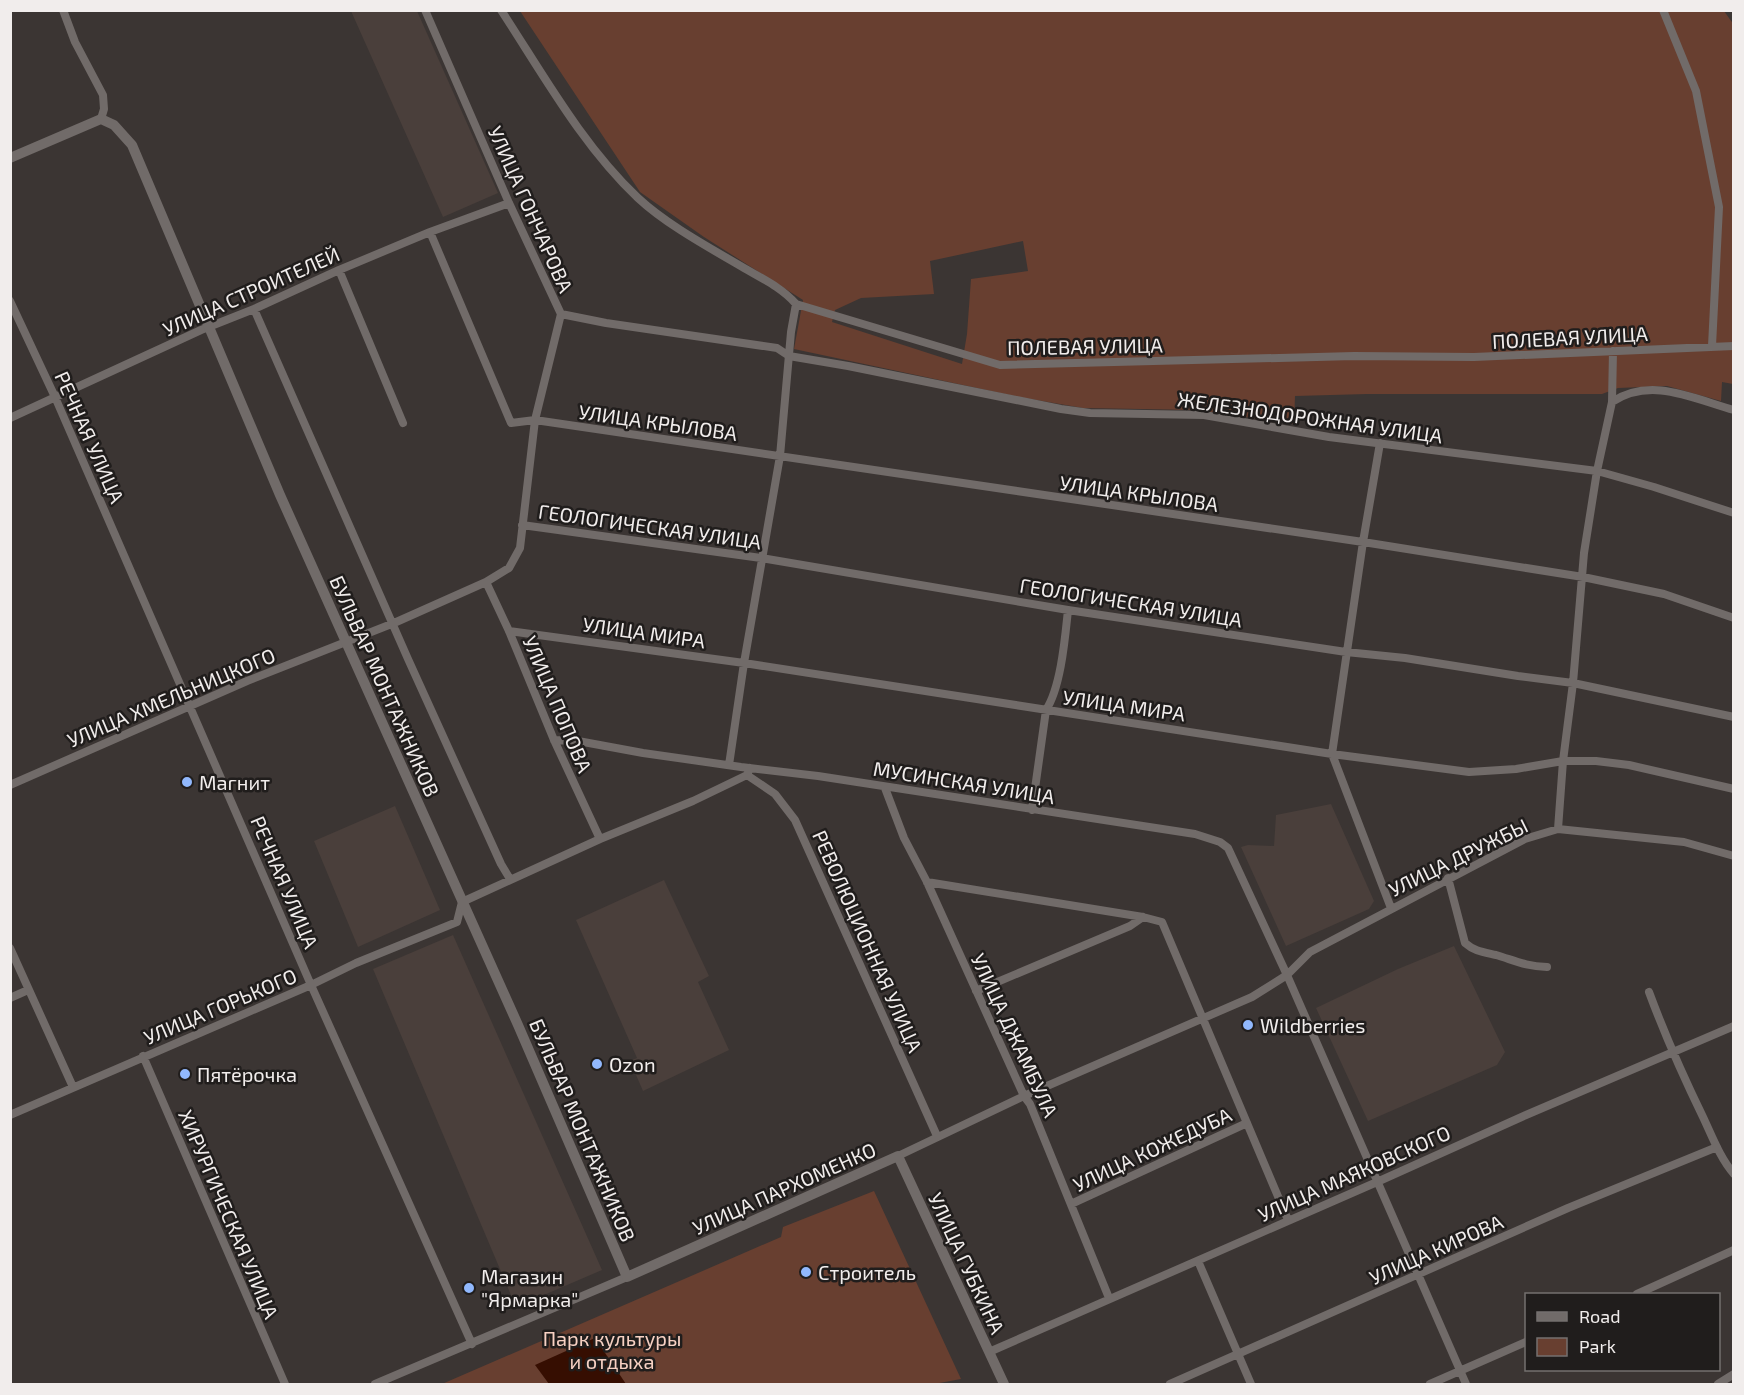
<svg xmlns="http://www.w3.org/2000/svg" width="1744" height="1395" font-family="'Exo 2',sans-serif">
  <rect width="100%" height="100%" fill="#3b3533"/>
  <path fill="#4a3f3b" d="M351,11H417L498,193L443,217Z
    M1331,804L1374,901L1369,909L1286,946L1241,847L1248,845L1274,846L1276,815Z
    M395,806L440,910L358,947L314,841Z
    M664,880L709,976L698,982L729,1050L643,1091L630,1061L637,1058L576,920Z
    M453,935L602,1270L516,1307L373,969Z
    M1454,946L1505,1052L1497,1065L1368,1121L1316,1008L1398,969Z"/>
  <path fill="#683f30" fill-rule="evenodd" d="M520,11H1724L1734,25L1733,384L1722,382L1721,401L1667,386L1618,388L1602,394H1367L1295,396L1294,424L1197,410L1083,408L1019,397L794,349L803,300L704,237L640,192ZM1023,241L1028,271L971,279L967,334L962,364L832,322L835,310L861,298L934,294L930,261Z
    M874,1191L961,1379L934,1384H442L781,1237L783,1227Z"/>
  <path fill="#360e01" d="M595,1338L626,1384H549L535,1365Z"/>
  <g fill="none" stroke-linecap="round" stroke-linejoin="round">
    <path stroke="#716b69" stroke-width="8" d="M63,10L75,42L103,95L104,109L101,119
      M501,10C543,74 582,145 638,198C667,225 710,248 744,268C763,279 782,288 796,304L1000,365L1354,356L1474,357L1734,346
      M1663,10L1696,91L1719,207L1712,346
      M430,232L511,423L535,420L1363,542L1583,577L1664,594L1734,618
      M339,270L403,423
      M10,301L55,397L311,985L472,1344
      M254,309L408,659L501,864L510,879
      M561,314L606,323L777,348L789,356L848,366L1061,409L1090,413L1204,415L1329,437L1597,471L1654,487L1734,513
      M1612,402L1613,351
      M10,418L201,330L254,309L339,270L430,232L509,203
      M1380,443L1363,542L1332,754L1391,908
      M522,525L761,558L1068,610L1346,652L1405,658L1518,676L1573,683L1734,717
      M486,582L509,631L554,740L600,839
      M509,631L744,663L1332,754L1469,772L1516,769L1563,761H1596L1629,765L1734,789
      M554,740L578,741L643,753L741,767L818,776L1195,834L1220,842L1228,848L1287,975L1466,1384
      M729,765L744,663L780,456L791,332L796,304
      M747,775L775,794L795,820L937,1136
      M10,785L247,681L394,623L486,582L509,568L520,548L535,420L561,314L509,203L425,10
      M885,788L904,838L927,882L1024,1096L1030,1104L1109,1298
      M1032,810L1046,710C1061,687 1065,638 1068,610
      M1558,829L1563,761L1573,683L1584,553L1597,471L1612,402C1651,376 1694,399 1734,410
      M1448,878L1465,943C1474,951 1483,952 1496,955C1516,961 1525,966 1547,967
      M927,882L1143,917L1162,922L1288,1220
      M10,948L73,1087
      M976,991L1130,926L1143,917
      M1649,992C1665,1035 1683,1076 1703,1117C1712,1136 1720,1158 1734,1174
      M10,998L28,990
      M143,1056L285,1384
      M10,1115L311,985L356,963L457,922L462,902L600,839L693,801L747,775L750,768
      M898,1156L1024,1096L1252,997L1287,975L1310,952L1525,839L1558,829L1684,842L1734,856
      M1071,1204L1247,1123
      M1198,1261L1251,1384
      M1637,1294L1734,1250
      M989,1352L1377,1182L1526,1115L1734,1026
      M375,1384L627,1277
      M1170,1384L1568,1208L1717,1147
      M1430,1384L1526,1342
      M1718,1384L1734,1374"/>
    <path stroke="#716b69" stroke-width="10" d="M10,158L101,119L114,125L132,145L280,495L518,1025L627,1277L898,1156L1004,1384"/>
  </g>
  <g fill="#91b8fd" stroke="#201d1c" stroke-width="2">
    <circle cx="187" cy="782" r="6"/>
    <circle cx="1248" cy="1025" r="6"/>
    <circle cx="597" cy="1064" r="6"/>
    <circle cx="185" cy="1074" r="6"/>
    <circle cx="806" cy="1272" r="6"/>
    <circle cx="469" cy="1288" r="6"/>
  </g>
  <g text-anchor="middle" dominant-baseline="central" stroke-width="5" stroke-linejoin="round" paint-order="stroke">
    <g font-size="20" fill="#f1edec" stroke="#201d1c">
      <text transform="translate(531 209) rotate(66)">УЛИЦА ГОНЧАРОВА</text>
      <text transform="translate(251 291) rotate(-24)">УЛИЦА СТРОИТЕЛЕЙ</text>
      <text transform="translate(1570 337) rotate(-3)">ПОЛЕВАЯ УЛИЦА</text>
      <text transform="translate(1085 346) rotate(-1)">ПОЛЕВАЯ УЛИЦА</text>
      <text transform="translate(1310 417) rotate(8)">ЖЕЛЕЗНОДОРОЖНАЯ УЛИЦА</text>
      <text transform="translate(658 422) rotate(8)">УЛИЦА КРЫЛОВА</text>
      <text transform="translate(90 437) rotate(66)">РЕЧНАЯ УЛИЦА</text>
      <text transform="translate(1139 493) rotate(8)">УЛИЦА КРЫЛОВА</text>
      <text transform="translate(650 526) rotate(8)">ГЕОЛОГИЧЕСКАЯ УЛИЦА</text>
      <text transform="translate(1131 602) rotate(9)">ГЕОЛОГИЧЕСКАЯ УЛИЦА</text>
      <text transform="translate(644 632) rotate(8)">УЛИЦА МИРА</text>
      <text transform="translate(385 686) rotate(66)">БУЛЬВАР МОНТАЖНИКОВ</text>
      <text transform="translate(171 697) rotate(-23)">УЛИЦА ХМЕЛЬНИЦКОГО</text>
      <text transform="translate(558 704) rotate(67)">УЛИЦА ПОПОВА</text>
      <text transform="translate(1124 705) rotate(8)">УЛИЦА МИРА</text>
      <text transform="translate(964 782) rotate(9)">МУСИНСКАЯ УЛИЦА</text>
      <text transform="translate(1458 857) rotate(-26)">УЛИЦА ДРУЖБЫ</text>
      <text transform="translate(285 882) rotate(67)">РЕЧНАЯ УЛИЦА</text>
      <text transform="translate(868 941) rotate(66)">РЕВОЛЮЦИОННАЯ УЛИЦА</text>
      <text transform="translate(220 1006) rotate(-23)">УЛИЦА ГОРЬКОГО</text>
      <text transform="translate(1015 1035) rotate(65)">УЛИЦА ДЖАМБУЛА</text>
      <text transform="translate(583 1130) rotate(67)">БУЛЬВАР МОНТАЖНИКОВ</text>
      <text transform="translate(1152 1149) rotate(-25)">УЛИЦА КОЖЕДУБА</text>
      <text transform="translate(1354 1173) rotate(-24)">УЛИЦА МАЯКОВСКОГО</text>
      <text transform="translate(784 1188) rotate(-24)">УЛИЦА ПАРХОМЕНКО</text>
      <text transform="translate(229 1214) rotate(67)">ХИРУРГИЧЕСКАЯ УЛИЦА</text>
      <text transform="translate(1436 1249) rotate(-24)">УЛИЦА КИРОВА</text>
      <text transform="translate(967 1263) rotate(65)">УЛИЦА ГУБКИНА</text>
    </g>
    <g font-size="20" fill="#f1edec" stroke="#201d1c" text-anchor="start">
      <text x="199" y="782">Магнит</text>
      <text x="1260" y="1025">Wildberries</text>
      <text x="609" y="1064">Ozon</text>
      <text x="197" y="1074">Пятёрочка</text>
      <text x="818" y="1272">Строитель</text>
      <text x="481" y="1276">Магазин<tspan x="481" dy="23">"Ярмарка"</tspan></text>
    </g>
    <g font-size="20" fill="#f7d1c3" stroke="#201d1c">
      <text x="612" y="1338">Парк культуры<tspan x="612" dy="23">и отдыха</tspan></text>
    </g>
  </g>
  <rect width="1744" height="1395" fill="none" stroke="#f1edec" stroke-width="24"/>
  <rect x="1525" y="1293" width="195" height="78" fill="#201d1c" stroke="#74706f" stroke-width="1.5"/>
  <rect x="1537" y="1312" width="30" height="9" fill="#716b69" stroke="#74706f" stroke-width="1.5"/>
  <text x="1579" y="1323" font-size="18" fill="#f1edec">Road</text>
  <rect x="1537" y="1338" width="30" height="18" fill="#683f30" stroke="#74706f" stroke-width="1.5"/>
  <text x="1579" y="1353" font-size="18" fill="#f1edec">Park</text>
</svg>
